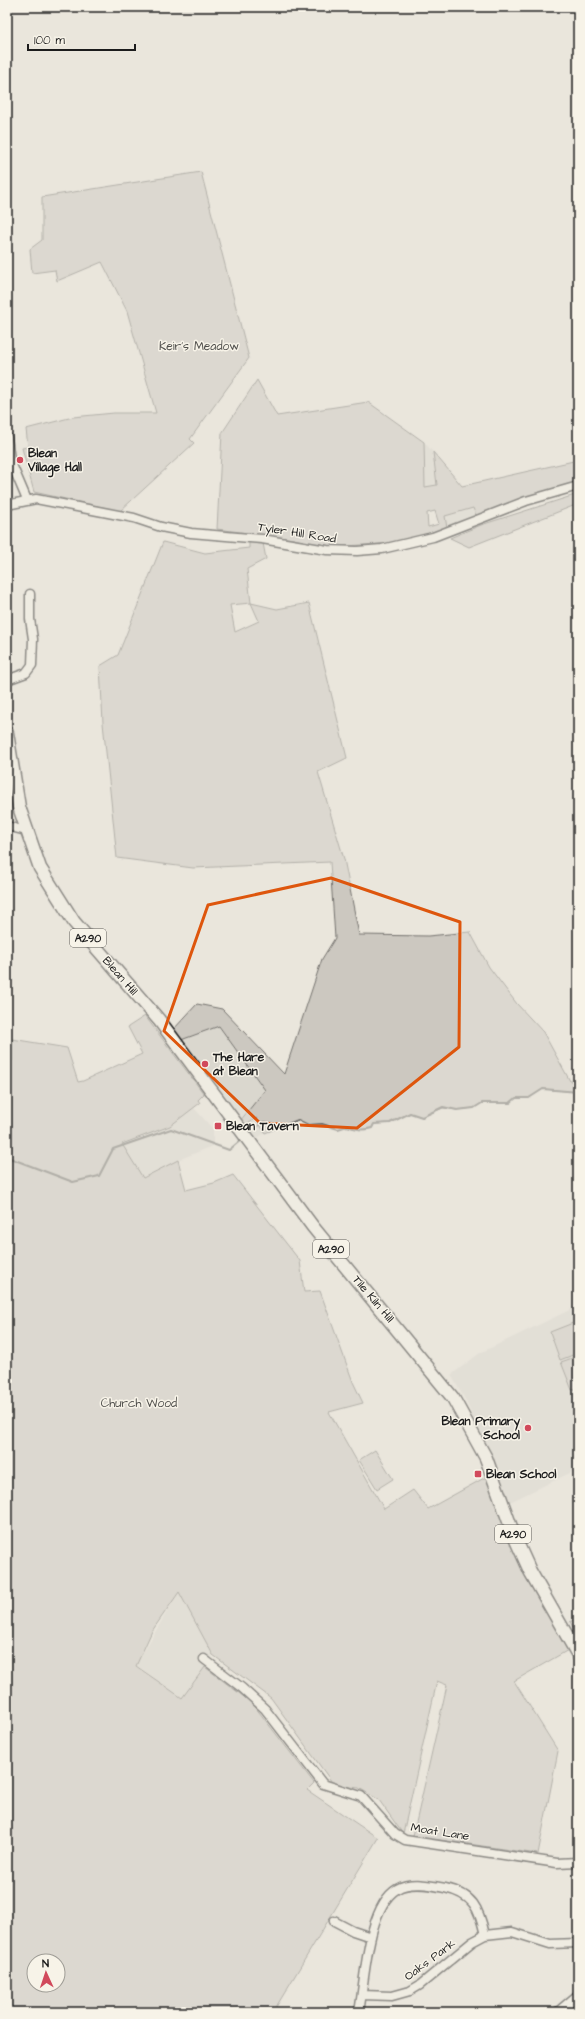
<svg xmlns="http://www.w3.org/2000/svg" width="585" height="2019" font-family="'Architects Daughter',sans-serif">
  <rect width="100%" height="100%" fill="#eae6dc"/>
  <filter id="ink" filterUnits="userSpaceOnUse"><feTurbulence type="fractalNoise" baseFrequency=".025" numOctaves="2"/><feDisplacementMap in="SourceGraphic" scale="8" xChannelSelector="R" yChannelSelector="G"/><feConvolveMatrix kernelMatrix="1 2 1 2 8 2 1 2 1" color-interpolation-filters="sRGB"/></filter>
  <g filter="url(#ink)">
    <path fill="#dad7ce" d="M424,442L433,452L437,485L424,487Z
      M474,508L477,518L447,528L445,516Z
      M219,1026L265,1090L240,1121L181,1040Z
      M194,1108L213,1129V1146L178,1160L142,1178L122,1144L170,1126Z
      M256,1118L265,1133L254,1140L244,1127Z
      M578,1306V1469L508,1503L466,1401L451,1375L480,1353Z
      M179,1591L213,1655L182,1698L136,1665Z"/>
    <path fill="#ccc8c0" stroke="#74726e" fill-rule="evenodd" d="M201,172L249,358L190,439L194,443L120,511L34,492L22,448L28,447L26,429L73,417L114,413H156L127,311L102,262L57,281L55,270L32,273L30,249L42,240V197Z
      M257,380L277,416L368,402L424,442L425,487L437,485L433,452L462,486L578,460V485L555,488L477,518L473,508L445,516L447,528L394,543L328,547L294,539L217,529L222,433ZM435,511L439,524L428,527L427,513Z
      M578,494V504L469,547L450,538L481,525Z
      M163,542L205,553L249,548V542L263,543L266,559L247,569L251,603L277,609L309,603L347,758L318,772L344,859L359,935L428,936L470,932L489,967L517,1004L543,1032L570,1081H578V1092L543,1089L529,1098H516L510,1103H482L474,1108L457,1110L443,1108L422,1117L410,1113L390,1123L374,1124L372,1128C361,1131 356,1129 347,1126L338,1129L322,1124L308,1125L298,1120L265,1133L256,1118L244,1127L240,1121L265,1090L219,1026L181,1040L173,1030L197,1004L222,1009L284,1074L322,959L335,938L330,862L193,868L117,858L103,723L100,666L118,655ZM251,603L259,621L235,632L230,605Z
      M145,1016L204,1094L198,1100L200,1103L170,1126L122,1144L143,1178L178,1160L186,1190L214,1183L233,1175L300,1261L304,1292L320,1291L353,1382L363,1403L329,1412L384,1509L413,1490L428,1509L486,1477L504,1526L570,1649L514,1681L558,1751L538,1854L413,1836L447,1685L437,1681L403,1834L379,1800L359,1788L334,1785L271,1698L213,1655L179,1592L152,1631L136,1666L182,1698L205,1667L252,1703L314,1783L307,1790L378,1838L273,2012H7V1062L12,1061V1039L67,1048L78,1082L83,1081L142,1054L128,1027ZM34,1961H58V1985H34Z
      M578,1321V1353L560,1360L550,1332Z
      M578,1356V1388L572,1390L561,1362Z
      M375,1450L393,1479L377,1489L359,1460Z
      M578,1617V1635L570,1622Z"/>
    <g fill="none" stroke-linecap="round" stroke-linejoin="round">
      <path stroke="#6d6c68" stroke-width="2" d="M251,1131L264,1122L283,1126L298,1120L308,1125L322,1124L338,1129L347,1126C356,1129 361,1131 372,1128L374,1124L390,1123L410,1113L422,1117L443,1107L457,1110L474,1108L482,1103H510L516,1098H529L543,1089L578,1092
        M7,1157L73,1182L99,1176L113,1149L171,1129L229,1150L241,1140"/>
      <g stroke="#1c1c1c" stroke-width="11">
        <path id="minor" d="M7,437L10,460L27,500
          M7,505L36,499L134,518L161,527L191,533L262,539L327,550L357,551L382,549L433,537L526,501L578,486
          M7,680L26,673L32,665L33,639L30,619V594
          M7,826L26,831
          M204,1659L242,1688L265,1709L323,1784L361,1796L395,1834L405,1840L557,1863L578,1862
          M334,1921L353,1931L371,1937
          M362,1995L392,1996L410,1991L420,1985L472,1942L485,1935L512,1932L550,1944L578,1943
          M359,2012C365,1981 367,1907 397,1889C410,1881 431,1885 445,1888C473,1894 479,1908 485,1935"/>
      </g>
      <g stroke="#1c1c1c" stroke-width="13">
        <path id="tertiary" d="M559,2012L578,1996"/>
      </g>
      <g stroke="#1c1c1c" stroke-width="15">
        <path id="primary" d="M7,733L19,807L40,868L74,922L159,1020L313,1227L453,1398L486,1458L515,1538L530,1571L578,1655"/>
      </g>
      <use href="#minor" stroke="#f7f3e8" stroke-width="8"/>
      <use href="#tertiary" stroke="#f7f3e8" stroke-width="10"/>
      <use href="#primary" stroke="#f7f3e8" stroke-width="12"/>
    </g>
  </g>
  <path d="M0 0H585V2019H0ZM331,878L460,922L459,1047L357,1128L260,1123L164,1031L208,905Z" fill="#eae6dc" fill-opacity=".55" fill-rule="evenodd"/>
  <path fill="none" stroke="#de560d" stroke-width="3" stroke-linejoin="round" d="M331,878L460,922L459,1047L357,1128L260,1123L164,1031L208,905Z"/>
  <g fill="#d1495b" stroke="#f7f3e8" stroke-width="1.5">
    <circle cx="20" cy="460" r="4"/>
    <circle cx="205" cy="1064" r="4"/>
    <rect x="214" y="1122" width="8" height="8" rx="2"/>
    <circle cx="528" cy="1428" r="4"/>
    <rect x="474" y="1470" width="8" height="8" rx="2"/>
  </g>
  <g text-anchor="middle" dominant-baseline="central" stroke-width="3" stroke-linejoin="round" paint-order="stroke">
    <g fill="#f7f3e8" stroke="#5e5c59" stroke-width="1">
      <rect x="70" y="929" width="36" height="18" rx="3"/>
      <rect x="313" y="1240" width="36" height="18" rx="3"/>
      <rect x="495" y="1525" width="36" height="18" rx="3"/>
    </g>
    <g font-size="11" font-weight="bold" fill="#1c1c1c">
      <text x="88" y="938">A290</text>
      <text x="331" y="1249">A290</text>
      <text x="513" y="1534">A290</text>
    </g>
    <g font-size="12" fill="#51504d" stroke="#f7f3e8">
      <text x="199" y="346">Keir's Meadow</text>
      <text x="139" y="1403">Church Wood</text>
    </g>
    <g font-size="12" font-weight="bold" fill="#1c1c1c" stroke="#f7f3e8" text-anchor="start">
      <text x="28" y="453">Blean<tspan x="28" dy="14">Village Hall</tspan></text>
      <text x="213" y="1057">The Hare<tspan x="213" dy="14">at Blean</tspan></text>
      <text x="226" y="1126">Blean Tavern</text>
      <text x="520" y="1421" text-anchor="end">Blean Primary<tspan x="520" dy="14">School</tspan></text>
      <text x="486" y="1474">Blean School</text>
    </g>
    <g font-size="12" fill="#1c1c1c" stroke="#f7f3e8">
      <text transform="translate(297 533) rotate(9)">Tyler Hill Road</text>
      <text transform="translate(120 976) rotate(49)">Blean Hill</text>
      <text transform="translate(373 1299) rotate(50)">Tile Kiln Hill</text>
      <text transform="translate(440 1832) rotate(9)">Moat Lane</text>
      <text transform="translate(430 1960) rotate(-37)">Oaks Park</text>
    </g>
  </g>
  <rect width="585" height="2019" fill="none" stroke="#f7f3e8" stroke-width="24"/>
  <rect x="12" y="12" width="561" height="1995" fill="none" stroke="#1c1c1c" stroke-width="1.5" filter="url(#ink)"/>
  <g transform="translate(46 1973) rotate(357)"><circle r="19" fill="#f7f3e8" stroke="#9f9d96"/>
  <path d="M0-3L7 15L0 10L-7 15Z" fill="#d1495b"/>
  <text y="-6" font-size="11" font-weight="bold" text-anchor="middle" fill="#1c1c1c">N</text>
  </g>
  <path d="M28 44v6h107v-6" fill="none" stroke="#1c1c1c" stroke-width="2"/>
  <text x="34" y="44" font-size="12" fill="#1c1c1c" stroke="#f7f3e8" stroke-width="3" paint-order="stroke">100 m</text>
</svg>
